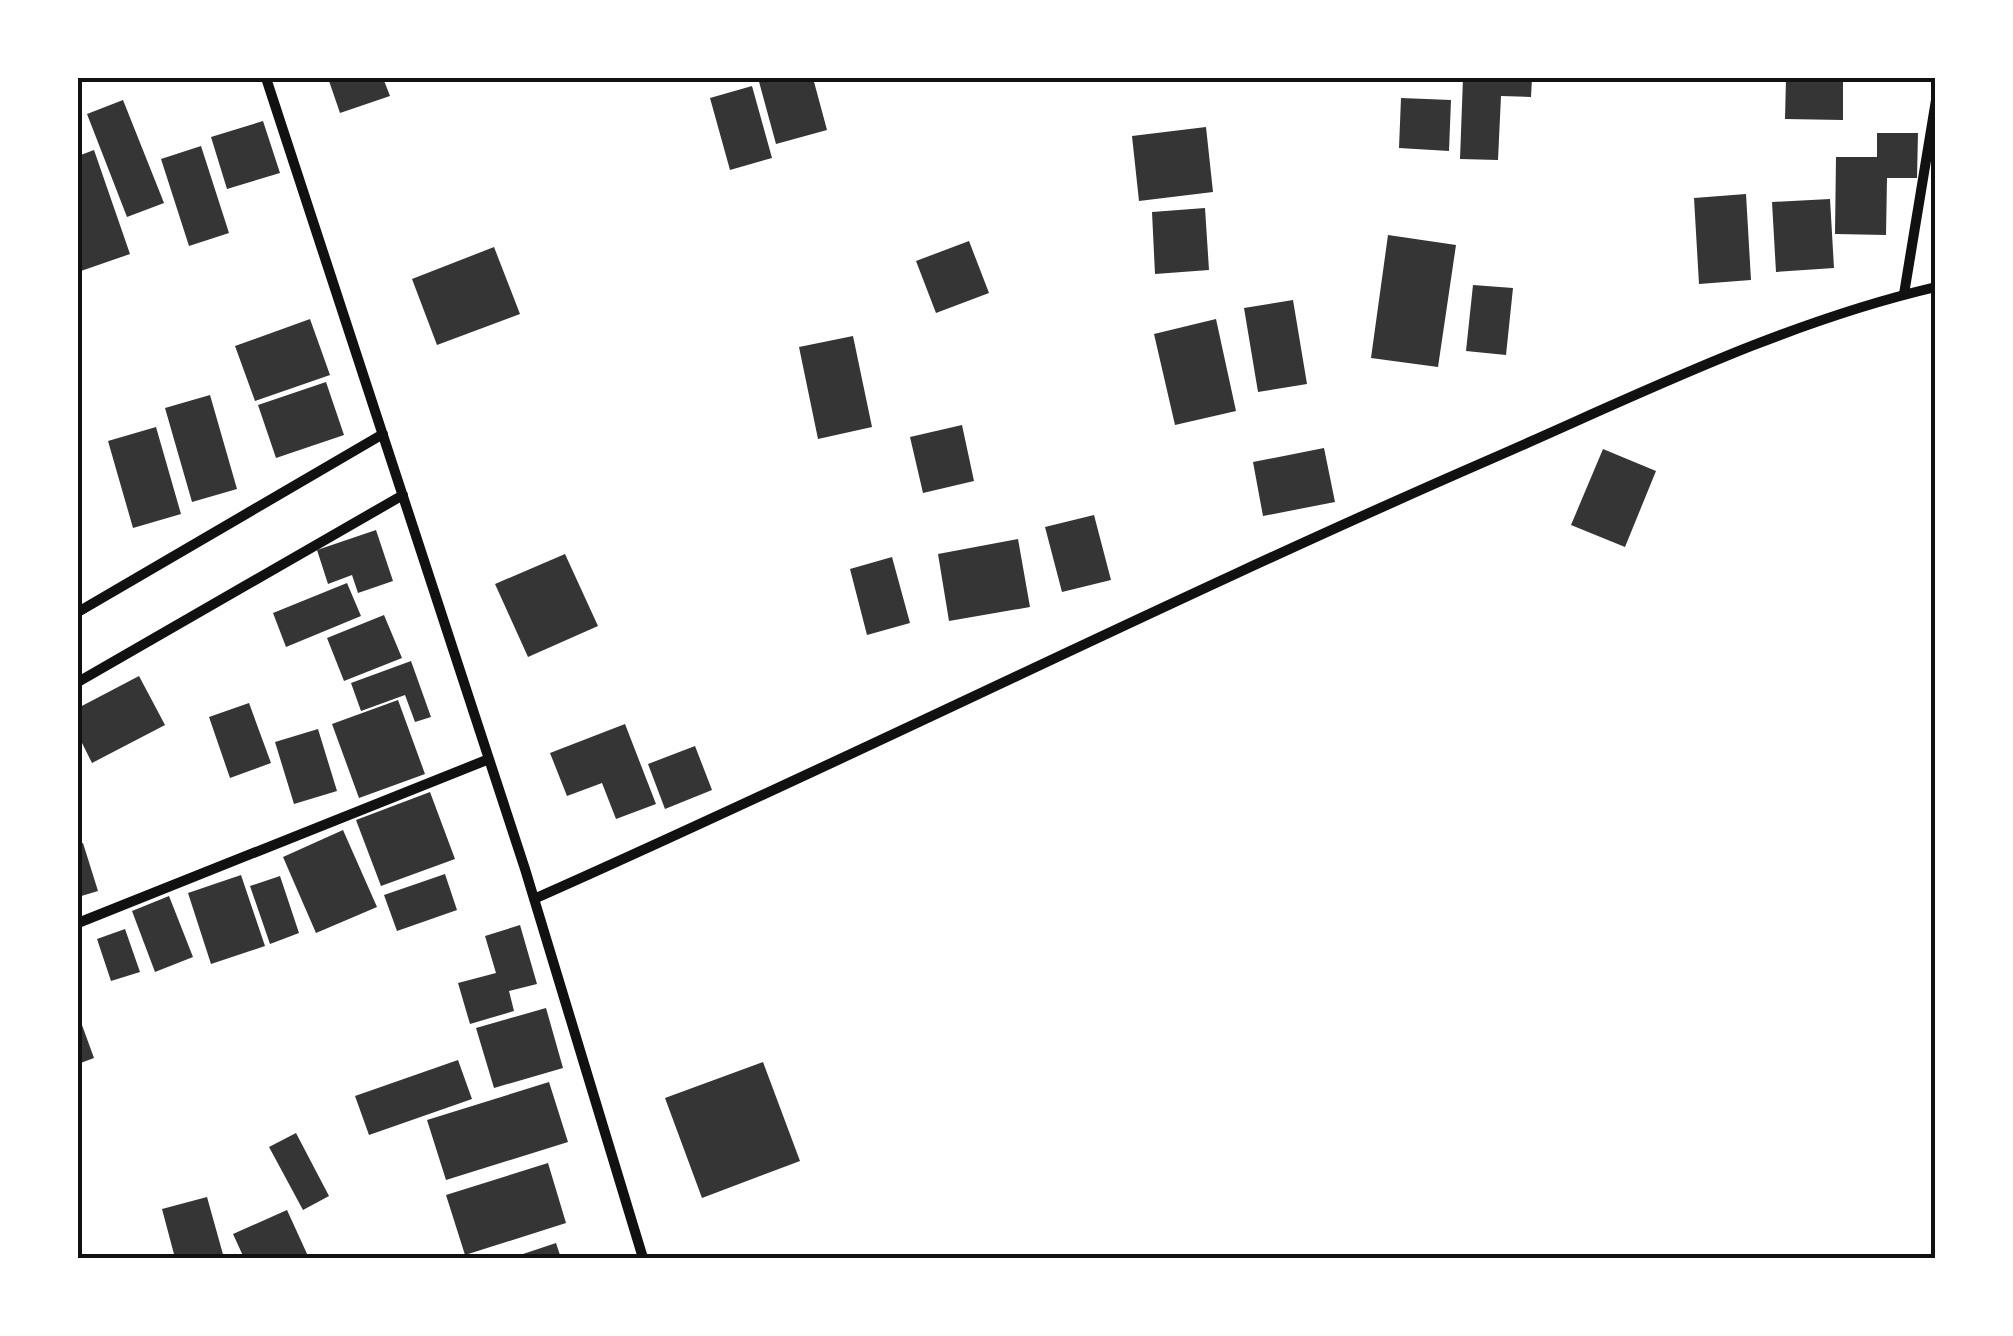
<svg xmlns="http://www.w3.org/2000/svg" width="2013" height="1336" font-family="Karla,sans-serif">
  <rect width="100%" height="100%" fill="#fff"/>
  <path fill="#353535" d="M328,78H383L390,96L340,113Z
    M758,78H813L827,130L776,144Z
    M1463,78H1532L1531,97L1501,96L1498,160L1460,159Z
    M1786,78H1843V120L1785,119Z
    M752,86L772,158L730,170L710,98Z
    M1401,98L1451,100L1449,151L1399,148Z
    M123,100L164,203L127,217L87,114Z
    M263,121L280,173L227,189L211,137Z
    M1206,127L1213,192L1139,201L1132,136Z
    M1877,133H1918L1917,178H1887L1886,235L1835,234L1836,157H1877Z
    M201,146L229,233L189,246L161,159Z
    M94,150L130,254L78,272V156Z
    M1746,194L1751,280L1699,284L1694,198Z
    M1830,199L1834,268L1776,272L1772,202Z
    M1205,208L1209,270L1155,274L1152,212Z
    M1388,235L1456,245L1438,367L1371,358Z
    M969,241L989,293L936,313L916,261Z
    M494,247L520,314L437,345L412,279Z
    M1473,285L1513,288L1506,355L1466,351Z
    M1293,300L1307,384L1258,392L1244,308Z
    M310,319L330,375L255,401L235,346Z
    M1216,319L1236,411L1175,425L1154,334Z
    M853,336L872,427L818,439L799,347Z
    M326,382L344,435L276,458L258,405Z
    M210,395L237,489L192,502L165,408Z
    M962,425L974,481L923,493L910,437Z
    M156,427L181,514L133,528L108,441Z
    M1324,448L1335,502L1263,516L1253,462Z
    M1603,449L1656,471L1625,547L1571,525Z
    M1094,515L1111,580L1062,592L1045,527Z
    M376,530L393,581L358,593L352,575L328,584L317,550Z
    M1018,539L1030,607L949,621L938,554Z
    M565,554L598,626L528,657L495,584Z
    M892,557L910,623L867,635L850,569Z
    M347,583L361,616L286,647L273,613Z
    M384,615L402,658L344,681L327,638Z
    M411,661L431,717L415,722L405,695L361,711L351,683Z
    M139,676L165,725L92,763L78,735V708Z
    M398,700L425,774L359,798L332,724Z
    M249,703L271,763L230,778L209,717Z
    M625,724L656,804L616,819L602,783L567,796L550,753Z
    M318,729L337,791L294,804L275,742Z
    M695,746L712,790L665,809L648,764Z
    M430,792L455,859L381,886L356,820Z
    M343,830L377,907L316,933L283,857Z
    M83,843L98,891L78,897V844Z
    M445,874L457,910L397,931L384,895Z
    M241,875L265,946L211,964L188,893Z
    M280,876L299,933L270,944L250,886Z
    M169,896L193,957L155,972L132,911Z
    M520,925L537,984L509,991L514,1011L470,1024L458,983L496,973L485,936Z
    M125,929L140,972L111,981L97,939Z
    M546,1008L563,1068L494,1088L476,1028Z
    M78,1014L94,1058L78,1064Z
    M458,1060L472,1099L369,1135L355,1096Z
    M763,1062L800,1161L702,1198L665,1098Z
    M549,1082L568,1142L446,1180L427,1120Z
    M296,1133L329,1196L303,1210L269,1147Z
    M548,1163L566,1223L465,1255L446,1195Z
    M207,1197L224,1258H175L162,1209Z
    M287,1210L308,1256L244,1258L233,1234Z
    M556,1243L561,1258H511Z"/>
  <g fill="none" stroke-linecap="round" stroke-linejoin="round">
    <path stroke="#111" stroke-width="10" d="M266,78L525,869L643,1258
      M1904,294L1936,100
      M78,612L383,434
      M78,682L403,495
      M534,899C855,757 1169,599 1491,459C1636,396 1781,323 1936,287
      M78,923L489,759"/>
  </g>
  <rect width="2013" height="1336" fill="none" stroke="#ffffff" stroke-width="160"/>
  <rect x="80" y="80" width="1853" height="1176" fill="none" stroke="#111" stroke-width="4"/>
</svg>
